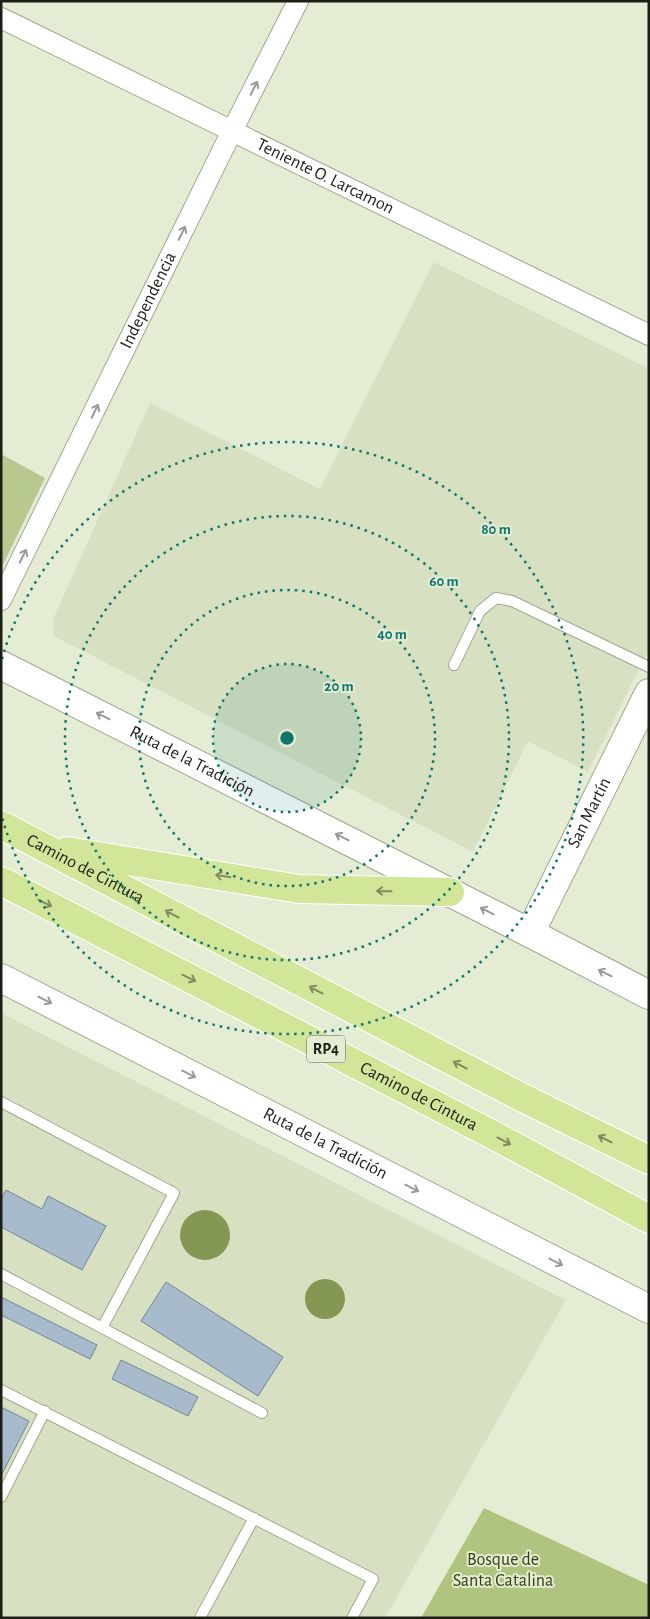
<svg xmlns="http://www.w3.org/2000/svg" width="650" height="1619" font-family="'Alegreya Sans',sans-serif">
  <rect width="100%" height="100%" fill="#e4edd4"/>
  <path fill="#d7e1c2" d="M434,262L649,369V649L588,772L528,741L473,852L54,636L53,619L150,403L320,489Z
    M1,1013L566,1300L385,1618H1Z"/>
  <path fill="#b7c98e" d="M1,454L45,478L1,569Z"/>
  <path fill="#afc47e" d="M484,1508L649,1585V1618H421Z"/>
  <path fill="#849854" d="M180 1235a25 25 0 1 1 50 0a25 25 0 1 1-50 0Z
    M305 1299a20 20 0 1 1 40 0a20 20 0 1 1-40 0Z"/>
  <path fill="#a7bbcc" stroke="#738696" d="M6,1190L42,1209L48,1196L106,1226L82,1270L1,1227V1199Z
    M166,1282L283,1357L258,1396L141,1321Z
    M1,1297L97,1345L90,1359L1,1315Z
    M121,1360L198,1397L188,1416L112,1379Z
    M1,1407L29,1421L1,1476Z"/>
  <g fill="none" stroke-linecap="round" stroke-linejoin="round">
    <g stroke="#9ea68f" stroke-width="12">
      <path id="lane" d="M454,665L480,611L496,598L512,601L649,667
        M1,1102L174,1193L102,1328
        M1,1274L262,1413
        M1,1390L373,1579L352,1618
        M1,1497L45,1411
        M200,1618L254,1518"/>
    </g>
    <g stroke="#9ea68f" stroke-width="22">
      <g id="street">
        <path id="s1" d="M1,18L649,335"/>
        <path id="s2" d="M1,600L232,131L298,1"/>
      </g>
    </g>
    <g stroke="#9ea68f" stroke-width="30">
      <g id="secondary">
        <path id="s3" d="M1,665L530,933L649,995"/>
        <path id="s4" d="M530,933L649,693"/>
        <path id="s5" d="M1,978L649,1309"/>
      </g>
    </g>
    <g stroke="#fff" stroke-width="30">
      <g id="primary">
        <path id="s6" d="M1,825L521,1097L649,1160"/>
        <path d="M67,851L299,889L450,892"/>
        <path id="s7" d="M1,881L497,1137L649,1219"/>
      </g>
    </g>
    <use href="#lane" stroke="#fff" stroke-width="10"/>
    <use href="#street" stroke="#fff" stroke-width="20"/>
    <use href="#secondary" stroke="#fff" stroke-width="28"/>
    <use href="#primary" stroke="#d2e69a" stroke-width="28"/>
  </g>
  <defs><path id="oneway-shaft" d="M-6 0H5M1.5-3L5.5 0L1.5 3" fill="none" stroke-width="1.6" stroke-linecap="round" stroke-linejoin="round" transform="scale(1.25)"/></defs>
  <g stroke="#999a97">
    <use href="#oneway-shaft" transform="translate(254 88) rotate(-63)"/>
    <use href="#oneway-shaft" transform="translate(182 233) rotate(-64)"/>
    <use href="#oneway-shaft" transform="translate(95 411) rotate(-64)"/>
    <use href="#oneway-shaft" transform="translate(23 556) rotate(-64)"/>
    <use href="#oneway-shaft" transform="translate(103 716) rotate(-153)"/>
    <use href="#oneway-shaft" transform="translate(342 837) rotate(-153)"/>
    <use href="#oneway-shaft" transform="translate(487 911) rotate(-153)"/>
    <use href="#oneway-shaft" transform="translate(605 973) rotate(-153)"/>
    <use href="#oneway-shaft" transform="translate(45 1000) rotate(27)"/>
    <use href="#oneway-shaft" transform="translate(189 1074) rotate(27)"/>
    <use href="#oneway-shaft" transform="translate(412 1188) rotate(27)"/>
    <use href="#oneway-shaft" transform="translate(556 1262) rotate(27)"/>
  </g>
  <g stroke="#818c5f">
    <use href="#oneway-shaft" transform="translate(223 876) rotate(-171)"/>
    <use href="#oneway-shaft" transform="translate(384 891) rotate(-179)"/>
    <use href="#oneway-shaft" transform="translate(45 903) rotate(27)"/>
    <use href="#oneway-shaft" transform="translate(172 914) rotate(-152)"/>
    <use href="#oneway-shaft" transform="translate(189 978) rotate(27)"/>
    <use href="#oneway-shaft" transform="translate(316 990) rotate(-152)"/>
    <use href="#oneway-shaft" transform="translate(460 1065) rotate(-152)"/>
    <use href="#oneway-shaft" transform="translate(605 1139) rotate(-154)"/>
    <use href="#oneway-shaft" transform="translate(504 1141) rotate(28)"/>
  </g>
  <circle cx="287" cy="738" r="74" fill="#0f766e" fill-opacity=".12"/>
  <g fill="none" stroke="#0f766e" stroke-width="2.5" stroke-dasharray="2.5 5">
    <circle cx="287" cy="738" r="74"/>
    <circle cx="287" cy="738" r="148"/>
    <circle cx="287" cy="738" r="222"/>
    <path d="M2 659A296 296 0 1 1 2 817"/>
  </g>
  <g text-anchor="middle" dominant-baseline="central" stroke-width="4" stroke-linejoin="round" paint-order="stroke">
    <rect fill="#e4edd4" stroke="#595d50" stroke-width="1" x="307" y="1035.5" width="38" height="27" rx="4"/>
    <g font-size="16" font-weight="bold" fill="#1d1f17">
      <text x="326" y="1049">RP4</text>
    </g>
    <g font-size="18" fill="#1d1f17" stroke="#e4edd4">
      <text stroke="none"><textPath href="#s1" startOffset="361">Teniente O. Larcamon</textPath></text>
      <text stroke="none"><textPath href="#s2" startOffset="334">Independencia</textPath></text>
      <text stroke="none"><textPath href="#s3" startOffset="214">Ruta de la Tradición</textPath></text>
      <text stroke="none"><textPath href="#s4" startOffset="134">San Martín</textPath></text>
      <text stroke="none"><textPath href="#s6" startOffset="95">Camino de Cintura</textPath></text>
      <text stroke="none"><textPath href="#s7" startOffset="470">Camino de Cintura</textPath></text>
      <text stroke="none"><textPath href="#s5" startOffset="364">Ruta de la Tradición</textPath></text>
    </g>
    <g font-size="18" fill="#34400c" stroke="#e4edd4">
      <text x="503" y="1560">Bosque de<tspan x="503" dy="21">Santa Catalina</tspan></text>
    </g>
  </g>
  <circle cx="287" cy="738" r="8" fill="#0f766e" stroke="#e4edd4" stroke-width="2.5"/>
  <g font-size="15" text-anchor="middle" font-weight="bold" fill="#0f766e" stroke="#e4edd4" stroke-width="4" stroke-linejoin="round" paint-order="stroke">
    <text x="496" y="534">80 m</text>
    <text x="444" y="586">60 m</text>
    <text x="392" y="639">40 m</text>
    <text x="339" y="691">20 m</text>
  </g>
  <rect width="650" height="1619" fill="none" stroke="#1d1f17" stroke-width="5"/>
</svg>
